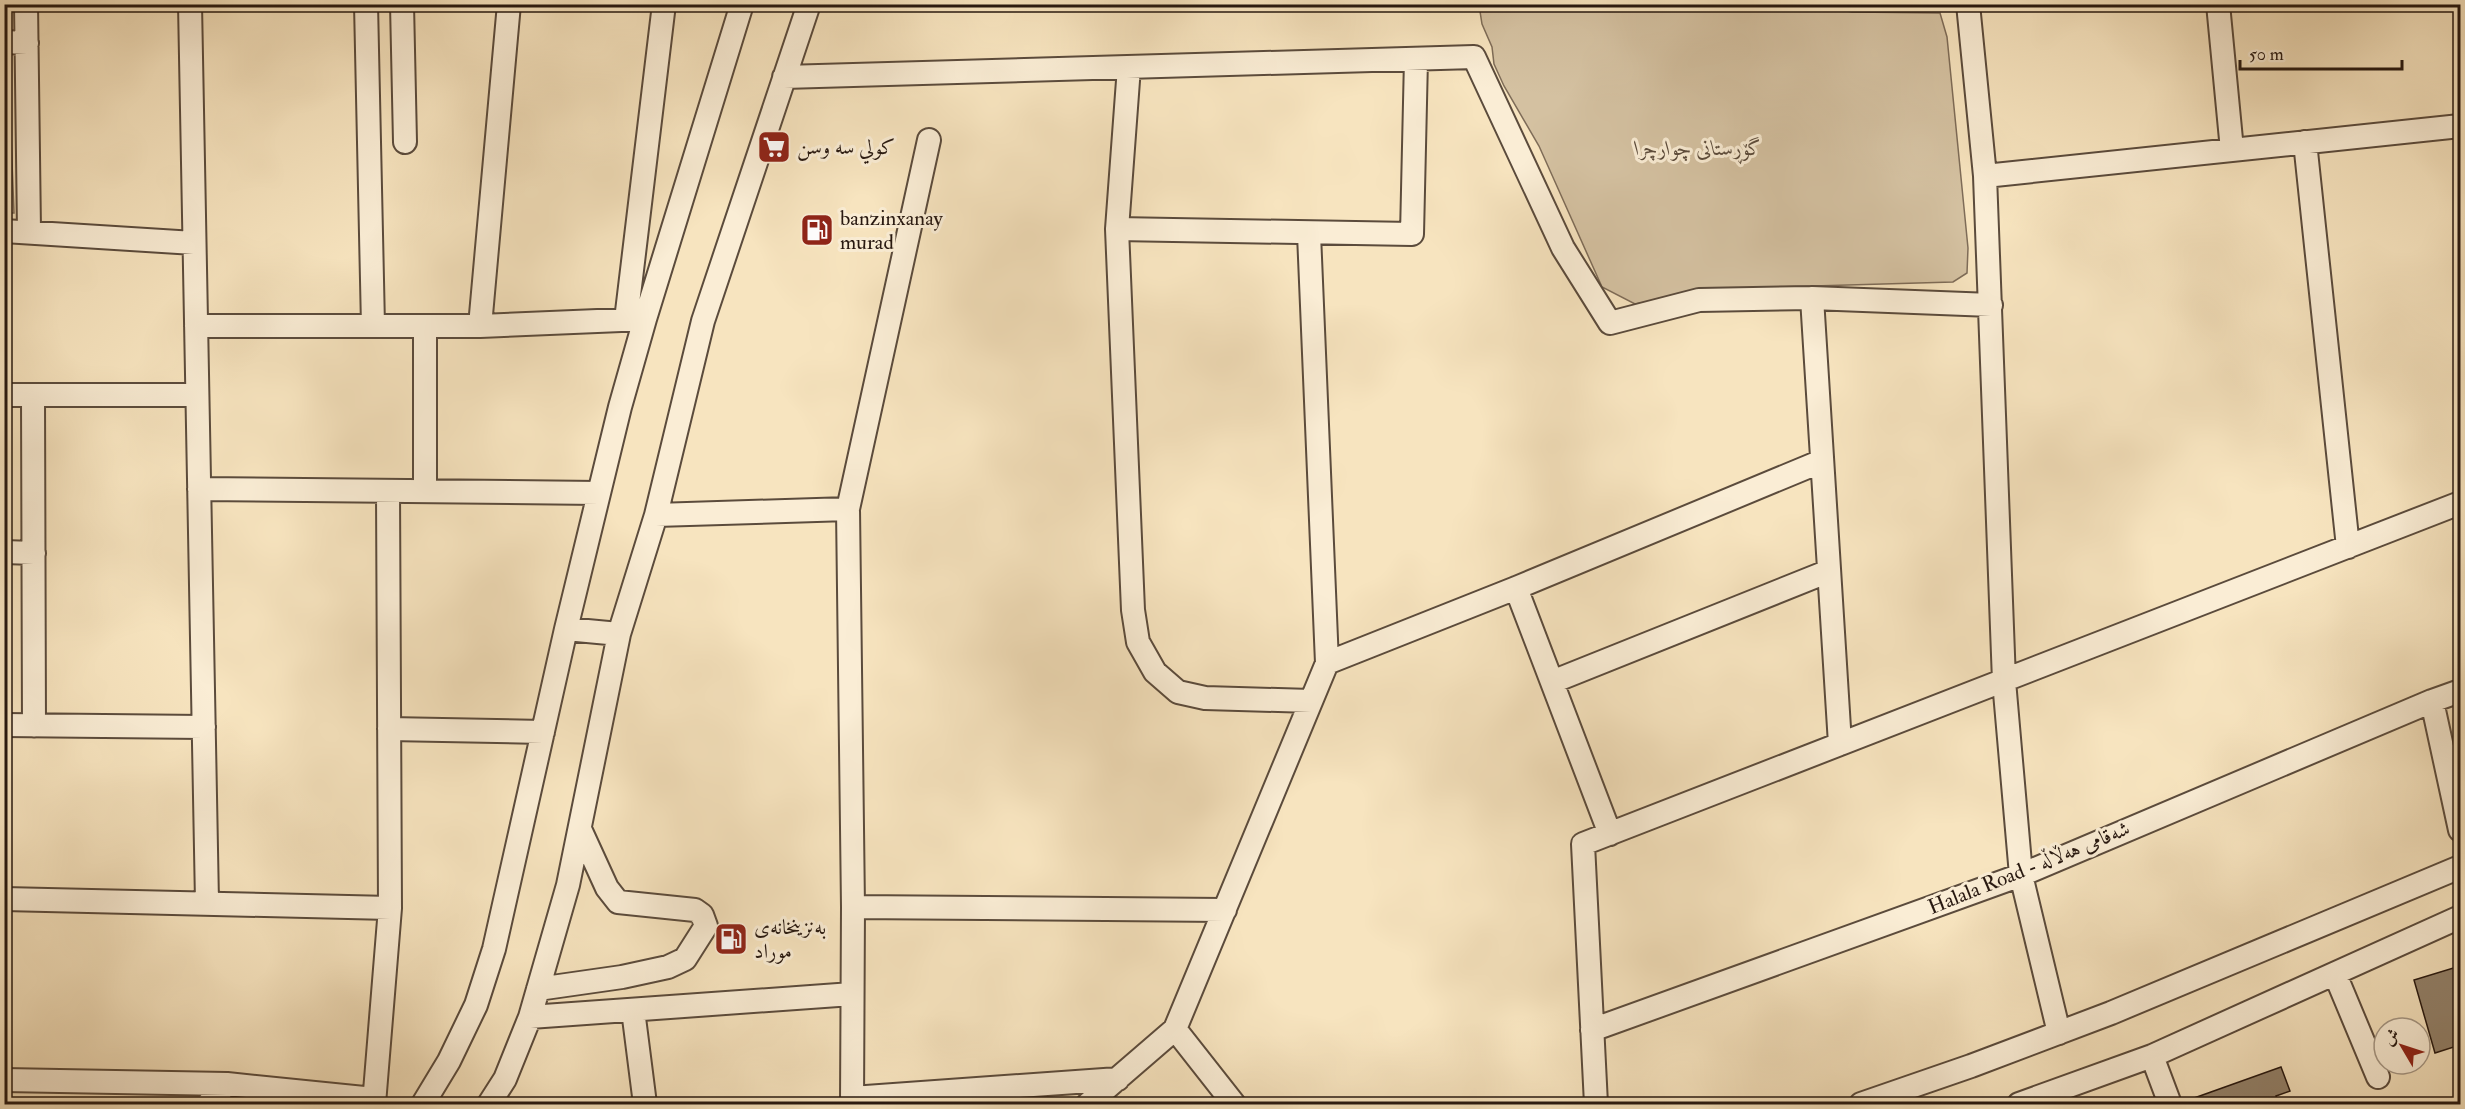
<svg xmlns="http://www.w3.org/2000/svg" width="2465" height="1109" font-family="'IM FELL Double Pica',Amiri,serif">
  <rect width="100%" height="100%" fill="#f7e4bf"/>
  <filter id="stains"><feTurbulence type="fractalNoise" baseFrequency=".00333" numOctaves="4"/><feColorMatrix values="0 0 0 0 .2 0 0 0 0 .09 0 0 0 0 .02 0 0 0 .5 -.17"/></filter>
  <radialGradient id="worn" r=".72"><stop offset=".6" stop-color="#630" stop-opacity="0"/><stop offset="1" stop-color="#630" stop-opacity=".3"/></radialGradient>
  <path fill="#d4c1a1" stroke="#7e6c58" stroke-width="1.5" d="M1810,4L1852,12L1940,13L1947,37L1968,248L1967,273L1953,282L1744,288L1635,304L1602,287L1539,146L1504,86L1494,64L1492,47L1482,24L1479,5Z
    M5,60H8L14,213H5Z"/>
  <path fill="#93826b" stroke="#271810" stroke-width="1.5" d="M2460,966V1045L2435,1053L2414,980Z
    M2281,1067L2290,1091L2276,1096L2279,1104H2184L2183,1102Z"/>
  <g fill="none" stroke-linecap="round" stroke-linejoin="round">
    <g stroke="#5b4b3c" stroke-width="26">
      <path id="minor" d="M26,4L29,231
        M190,4L207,902
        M366,4L373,326
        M402,4L405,142
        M1968,4L1985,176L2004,681L2021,875L2059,1033
        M2218,4L2232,150
        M4,42L27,43
        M1129,67L1117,229L1133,610L1138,642L1155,672L1178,692L1205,698L1311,701
        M784,77L1474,57L1563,248L1610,323L1699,300L1812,298L1991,305
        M2305,142L2348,547
        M1985,176L2460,126
        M1117,229L1412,234L1416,59
        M4,231L194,243
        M1812,298L1840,744
        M626,320L664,4
        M196,326H480L645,319
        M480,326L509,4
        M4,395H197
        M33,396L34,726
        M199,489L599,493
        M425,490V326
        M656,515L848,509
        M4,552L34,553
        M1516,588L1610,834
        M566,629L619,634
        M1327,663L1516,588L1822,461
        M1552,682L1829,571
        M2432,701L2460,830
        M4,725L204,727
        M389,729L543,732
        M4,899L390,908
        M853,907L1225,910
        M2335,974L2378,1077
        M538,989L622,977L668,967L685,959L706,926L702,915L695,910L618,902L607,888L580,829
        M633,1010L645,1104
        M530,1017L852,994
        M1175,1029L1234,1104
        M1592,1030L2021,875L2432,701L2460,691
        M2152,1056L2170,1104
        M4,1080L227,1084L374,1099
        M852,1098L1118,1079
        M208,1104L227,1084
        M374,1104L390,908L388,491
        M423,1104L449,1061L476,1005L494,949L566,629L620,407L645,319L742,4
        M489,1104L505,1079L530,1017L568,885L619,634L656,515L703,321L809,4
        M852,1104L853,907L848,509L929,140
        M1088,1104L1175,1029L1327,663L1309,234
        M1596,1104L1583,844L2460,503
        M1861,1104L1971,1066L2111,1013L2460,867
        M2019,1104L2152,1056L2460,917"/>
    </g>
    <use href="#minor" stroke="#faedd5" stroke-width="22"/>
  </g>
  <defs>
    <g id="supermarket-square" transform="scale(1.725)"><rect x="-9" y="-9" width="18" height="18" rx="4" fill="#8f2418" stroke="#faedd5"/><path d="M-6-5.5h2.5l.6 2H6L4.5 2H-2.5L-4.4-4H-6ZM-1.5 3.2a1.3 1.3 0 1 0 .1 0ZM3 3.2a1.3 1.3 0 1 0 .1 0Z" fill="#fff"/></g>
    <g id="fuel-square" transform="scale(1.725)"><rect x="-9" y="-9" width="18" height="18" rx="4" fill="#8f2418" stroke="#faedd5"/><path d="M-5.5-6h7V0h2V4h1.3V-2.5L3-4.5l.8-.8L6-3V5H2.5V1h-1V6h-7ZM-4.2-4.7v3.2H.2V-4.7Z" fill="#fff"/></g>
  </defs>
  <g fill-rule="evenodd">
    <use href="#supermarket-square" x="774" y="147"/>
    <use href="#fuel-square" x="817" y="230"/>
    <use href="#fuel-square" x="731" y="939"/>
  </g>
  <g text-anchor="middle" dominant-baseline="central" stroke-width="6" stroke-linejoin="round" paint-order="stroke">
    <g font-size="21" fill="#271810" stroke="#faedd5" text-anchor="start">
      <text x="797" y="147">كولي سه وسن</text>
      <text x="840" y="218">banzinxanay<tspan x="840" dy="24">murad</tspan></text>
      <text x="754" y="927">بەنزینخانەی<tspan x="754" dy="24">موراد</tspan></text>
    </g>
    <g font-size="21" font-style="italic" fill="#5b4b3c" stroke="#faedd5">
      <text x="1699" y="148">گۆڕستانی چوارچرا</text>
    </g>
    <g font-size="21" fill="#271810" stroke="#faedd5">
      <text transform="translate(2029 868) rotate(-22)">Halala Road - شەقامی هەڵاڵە</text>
    </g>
  </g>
  <rect width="2465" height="1109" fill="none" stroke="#f7e4bf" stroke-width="24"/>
  <rect x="6" y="6" width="2453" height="1097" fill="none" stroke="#271810" stroke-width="3"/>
  <rect x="12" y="12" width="2441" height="1085" fill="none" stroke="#271810" stroke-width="1.5"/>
  <g transform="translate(2402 1046) rotate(309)"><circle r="28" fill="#faedd5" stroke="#a69886" stroke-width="1.5"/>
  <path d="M0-4.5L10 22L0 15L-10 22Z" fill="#8f2418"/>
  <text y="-9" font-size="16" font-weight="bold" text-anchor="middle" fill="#271810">ش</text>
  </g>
  <path d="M2240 60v9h162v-9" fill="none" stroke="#271810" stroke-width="3"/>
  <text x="2249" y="60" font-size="18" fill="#271810" stroke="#faedd5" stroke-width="4.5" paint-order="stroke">50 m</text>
  <rect width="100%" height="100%" filter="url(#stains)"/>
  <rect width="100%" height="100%" fill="url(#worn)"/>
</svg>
